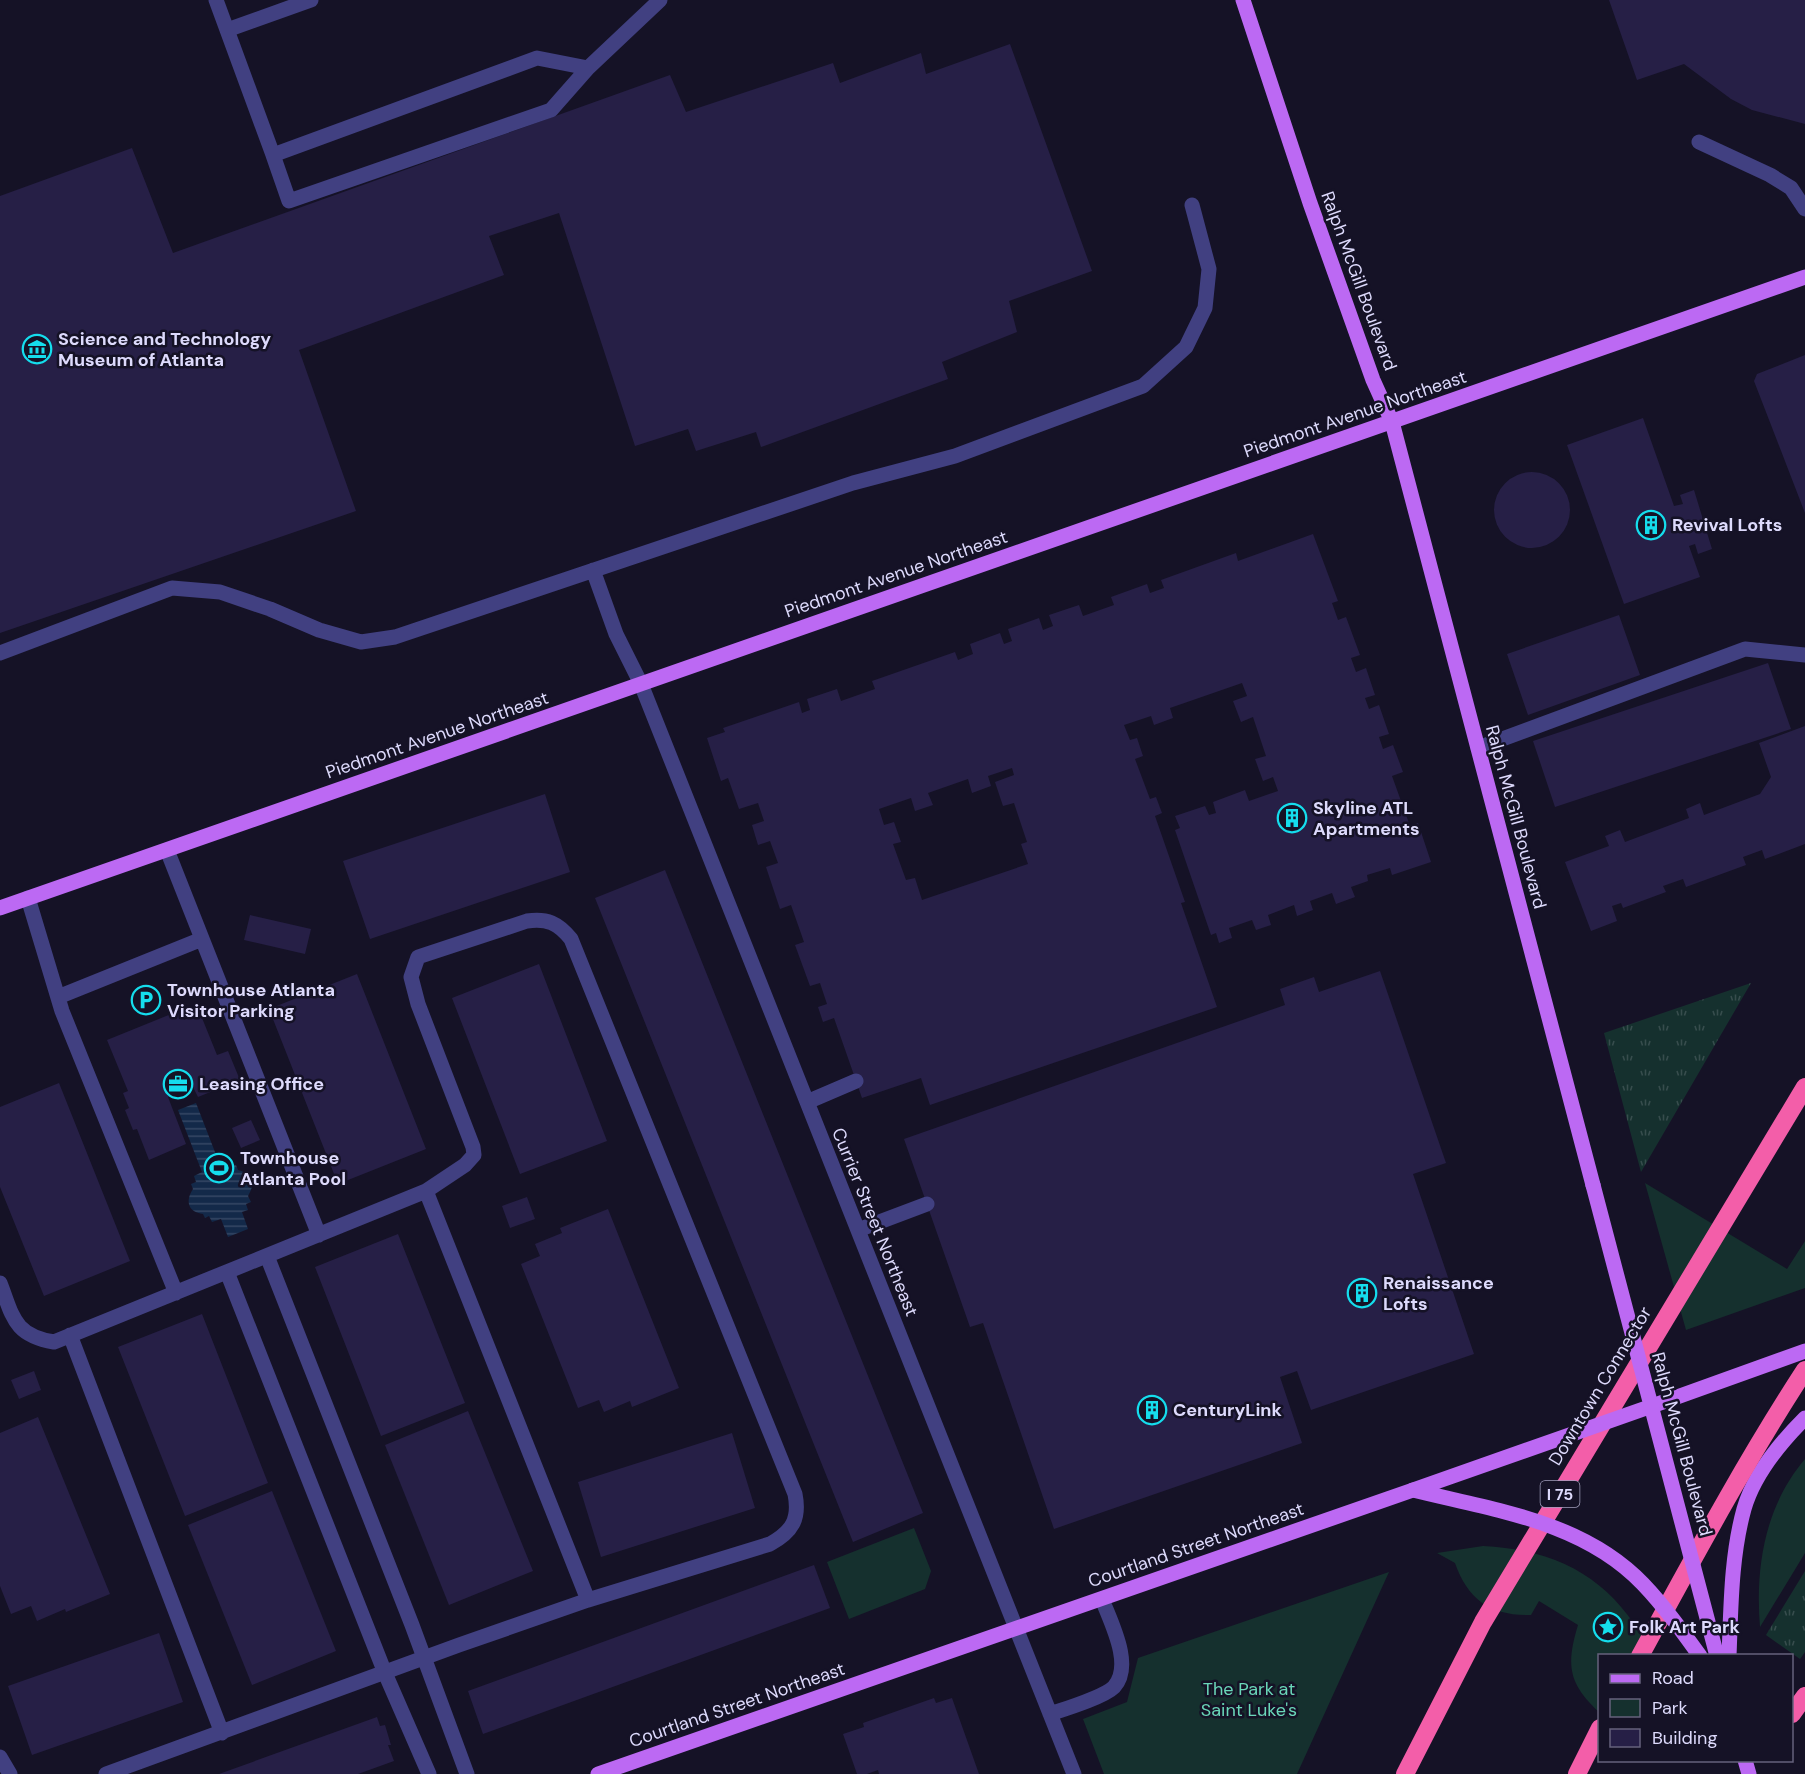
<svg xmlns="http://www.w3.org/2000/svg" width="1805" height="1774" font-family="'DM Sans',sans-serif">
  <defs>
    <pattern id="grass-tufts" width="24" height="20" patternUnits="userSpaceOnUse" patternTransform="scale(1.5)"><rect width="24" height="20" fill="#15302e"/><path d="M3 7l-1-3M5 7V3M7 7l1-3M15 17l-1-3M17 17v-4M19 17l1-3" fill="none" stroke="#374d4d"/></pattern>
    <pattern id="water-rules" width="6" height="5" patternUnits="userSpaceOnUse" patternTransform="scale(1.5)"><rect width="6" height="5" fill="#132949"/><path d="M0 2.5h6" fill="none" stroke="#354764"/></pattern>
  </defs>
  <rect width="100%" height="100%" fill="#151226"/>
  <path fill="url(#grass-tufts)" d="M1751,983L1641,1172L1604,1033Z
    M1805,1571V1652L1800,1659L1766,1635Z"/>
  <path fill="#15302e" d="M1645,1183L1787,1269L1805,1241V1288L1686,1330Z
    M1805,1459V1553L1760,1627C1755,1567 1765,1506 1805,1459Z
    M914,1528L931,1571L925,1589L849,1619L827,1562Z
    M1483,1546C1564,1550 1617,1583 1652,1655L1600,1656L1599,1712C1568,1683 1566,1665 1578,1625L1539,1601L1531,1615C1491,1616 1468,1600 1455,1563L1437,1553Z
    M1389,1572L1297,1774H1104L1083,1719L1127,1702L1138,1658Z"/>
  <path fill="url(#water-rules)" d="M196,1103L220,1165L229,1162L231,1166L236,1165L238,1170C253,1174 256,1183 248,1196L251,1202L246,1204L248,1210L242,1212L248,1229L228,1237L221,1219L212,1222L209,1216L205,1218L203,1214C188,1212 185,1201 193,1189L191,1184L196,1182L194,1176L202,1172L178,1110Z"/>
  <path fill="#261f46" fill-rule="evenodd" d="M1609,0H1805V124L1752,110L1731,99L1684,64L1637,80Z
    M1010,44L1092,271L1009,301L1017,332L942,362L948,379L761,447L756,432L696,451L688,429L635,446L559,213L489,236L504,275L299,350L356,511L0,633V196L132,148L173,253L670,75L686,112L833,63L840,83L921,53L926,74Z
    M1805,355V513L1754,381L1757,374Z
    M1643,418L1674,506L1683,504L1680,495L1694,490L1712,549L1698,554L1695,544L1689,546L1700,577L1624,604L1567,445Z
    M1494 510a38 38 0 1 1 76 0a38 38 0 1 1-76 0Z
    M1313,534L1338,601L1332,603L1338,620L1346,617L1360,655L1351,658L1356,672L1366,668L1375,695L1365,698L1369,709L1379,705L1389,734L1379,737L1383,749L1393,745L1403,772L1392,776L1410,826L1418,823L1431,862L1392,875L1390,868L1367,875L1368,881L1351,887L1355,897L1336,904L1332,893L1310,901L1313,910L1297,916L1294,905L1268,915L1271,925L1256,930L1252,920L1229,928L1232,938L1219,943L1216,933L1211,935L1175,830L1180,828L1175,816L1205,806L1209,815L1216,813L1213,802L1245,790L1249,801L1278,791L1273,777L1263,781L1255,759L1266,756L1253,717L1241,722L1233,701L1247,696L1242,683L1170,708L1173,718L1154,725L1151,716L1124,725L1130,740L1137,738L1143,756L1135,759L1150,799L1156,797L1162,813L1155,816L1185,902L1181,903L1217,1007L930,1105L921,1078L862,1098L834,1018L823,1022L818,1007L827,1004L820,983L810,986L795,945L804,942L791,905L780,909L766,867L778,863L770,841L758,845L752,825L764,821L758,803L739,809L728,778L721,781L707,738L725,732L723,728L799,702L802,713L810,710L807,699L837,689L841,701L875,689L872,681L955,652L958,660L973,654L970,644L1000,633L1004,644L1012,641L1008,629L1039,618L1043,630L1053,626L1049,615L1079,605L1083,616L1114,605L1111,597L1147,584L1150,593L1164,588L1161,580L1236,553L1238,561ZM1012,768L1014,775L995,782L1003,806L1014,803L1027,842L1021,844L1028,864L922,900L915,878L906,880L893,844L901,842L894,822L884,825L879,809L911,798L915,811L933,805L928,793L968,779L972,793L991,786L988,776Z
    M1619,615L1640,675L1528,715L1507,654Z
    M1768,663L1791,729L1555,807L1533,741Z
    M1805,726V844L1765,859L1762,850L1743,857L1746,865L1686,887L1683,879L1663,886L1666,892L1623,908L1621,903L1612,906L1617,921L1591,931L1565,862L1609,846L1605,836L1620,830L1625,842L1689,818L1686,809L1700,803L1704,815L1760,794L1771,777L1759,743Z
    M545,794L570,872L370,939L343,861Z
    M665,870L923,1513L853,1542L595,898Z
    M250,915L311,929L305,954L244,940Z
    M539,964L607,1141L520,1174L452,998Z
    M1380,971L1446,1163L1413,1174L1474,1354L1311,1410L1297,1371L1280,1377L1302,1443L1054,1529L983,1323L970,1327L904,1139L1285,1005L1280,989L1314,977L1319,992Z
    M357,974L426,1149L338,1184L269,1009Z
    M181,1010L184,1020L200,1013L217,1055L228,1051L240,1080L198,1097L193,1087L168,1097L186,1144L149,1160L137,1129L133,1130L125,1110L129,1108L123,1093L128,1091L107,1040Z
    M59,1083L130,1261L44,1296L0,1187V1107Z
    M251,1120L260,1140L241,1148L232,1128Z
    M527,1197L535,1219L510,1228L502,1206Z
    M608,1209L679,1388L632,1407L630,1401L604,1412L599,1400L578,1408L521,1264L540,1256L535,1244L562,1233L560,1228Z
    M398,1234L465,1403L381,1436L315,1267Z
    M202,1314L268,1483L185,1516L118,1347Z
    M34,1371L41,1390L19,1399L11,1380Z
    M468,1411L533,1571L449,1605L385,1445Z
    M38,1417L110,1594L66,1612L65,1609L37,1621L31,1606L11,1614L0,1586V1433Z
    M732,1433L755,1508L601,1557L578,1482Z
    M272,1491L336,1651L252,1685L188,1525Z
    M814,1565L830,1608L483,1734L468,1691Z
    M159,1633L183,1702L32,1755L8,1686Z
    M934,1698L936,1703L952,1698L979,1774H879L878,1770L867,1774H857L843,1734L864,1727L863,1723Z
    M377,1717L380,1726L385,1725L391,1745H388L394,1761L358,1774H219Z"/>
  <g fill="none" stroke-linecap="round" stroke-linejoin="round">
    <path stroke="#414081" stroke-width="15" d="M216,0L273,155L537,58L588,68L660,0
      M227,30L311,0
      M1699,142L1770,175L1791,188L1805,209
      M273,155L289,201L551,110L588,68
      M593,570L616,634L641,684L1074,1774
      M0,653L172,588L220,592L270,609L319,630L361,642L395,637L853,483L955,456L1143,386L1186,347L1205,308L1209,269L1192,205
      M1478,748L1745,649L1805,655
      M167,850L319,1235
      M28,898L62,1011L176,1293
      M58,997L202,939
      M807,1102L856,1081
      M426,1191L588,1600
      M858,1230L927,1204
      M267,1256L412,1625L467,1774
      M227,1272L385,1673L429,1774
      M0,1283C13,1316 13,1335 54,1342L426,1191L465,1165L474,1155L473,1147L418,1004L411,977L418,957L527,921C547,918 558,923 571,939L795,1494C800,1519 792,1532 770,1544L588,1600L459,1645L106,1774
      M70,1335L222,1733
      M1050,1714C1065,1709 1104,1697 1114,1687C1134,1665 1110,1621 1102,1599
      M0,1757L10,1774"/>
    <path stroke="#bc69f3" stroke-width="15" d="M1243,0L1310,203L1373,380L1392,422L1593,1185
      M0,908L1805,277
      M1652,1406L1805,1351
      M1729,1656C1731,1607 1731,1556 1744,1509C1754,1474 1780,1443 1805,1418
      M598,1774L1413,1490"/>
    <path stroke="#f35ea9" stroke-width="18" d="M1640,1656C1693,1559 1745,1462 1805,1370
      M1792,1714L1805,1696
      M1405,1774L1483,1622L1805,1087
      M1577,1774L1600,1728"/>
    <path stroke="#bc69f3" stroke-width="15" d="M1593,1185L1717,1656
      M1413,1490C1493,1510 1583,1521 1643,1584C1664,1606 1682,1631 1700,1656
      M1413,1490L1652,1406
      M1745,1760L1749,1774"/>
  </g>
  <defs>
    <g id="museum-ring" transform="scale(1.5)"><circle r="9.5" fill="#151226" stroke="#15dded" stroke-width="1.5"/><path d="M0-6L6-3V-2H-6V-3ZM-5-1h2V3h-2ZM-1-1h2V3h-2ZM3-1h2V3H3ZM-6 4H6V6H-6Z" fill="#15dded"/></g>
    <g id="building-ring" transform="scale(1.5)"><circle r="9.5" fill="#151226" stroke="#15dded" stroke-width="1.5"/><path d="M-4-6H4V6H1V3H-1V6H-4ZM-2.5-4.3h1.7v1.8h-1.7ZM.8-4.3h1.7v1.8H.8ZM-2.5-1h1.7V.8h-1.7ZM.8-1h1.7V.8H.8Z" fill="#15dded"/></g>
    <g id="parking-ring" transform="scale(1.5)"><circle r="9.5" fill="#151226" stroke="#15dded" stroke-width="1.5"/><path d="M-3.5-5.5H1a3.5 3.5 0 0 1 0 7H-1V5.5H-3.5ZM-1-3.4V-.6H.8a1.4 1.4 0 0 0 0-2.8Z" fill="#15dded"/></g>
    <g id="office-ring" transform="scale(1.5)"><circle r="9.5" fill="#151226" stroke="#15dded" stroke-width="1.5"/><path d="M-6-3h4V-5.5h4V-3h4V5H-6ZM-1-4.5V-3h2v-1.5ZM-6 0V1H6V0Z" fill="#15dded"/></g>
    <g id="stadium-ring" transform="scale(1.5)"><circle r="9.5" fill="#151226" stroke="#15dded" stroke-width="1.5"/><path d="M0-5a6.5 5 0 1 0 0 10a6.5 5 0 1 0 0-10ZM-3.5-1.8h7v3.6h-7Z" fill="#15dded"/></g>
    <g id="sight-ring" transform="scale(1.5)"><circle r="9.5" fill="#151226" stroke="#15dded" stroke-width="1.5"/><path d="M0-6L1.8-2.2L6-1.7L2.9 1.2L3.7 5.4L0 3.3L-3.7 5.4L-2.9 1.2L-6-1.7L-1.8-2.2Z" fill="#15dded"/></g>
  </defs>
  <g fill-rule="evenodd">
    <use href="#museum-ring" x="37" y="349"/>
    <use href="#building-ring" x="1651" y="525"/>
    <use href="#building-ring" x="1292" y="818"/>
    <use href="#parking-ring" x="146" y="1000"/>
    <use href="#office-ring" x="178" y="1084"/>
    <use href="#stadium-ring" x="219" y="1168"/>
    <use href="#building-ring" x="1362" y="1293"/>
    <use href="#building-ring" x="1152" y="1410"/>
    <use href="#sight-ring" x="1608" y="1627"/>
  </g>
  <g text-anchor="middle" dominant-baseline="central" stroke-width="5" stroke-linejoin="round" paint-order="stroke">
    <rect fill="#151226" stroke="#a19ebc" stroke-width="1.5" x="1540.5" y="1481" width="39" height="26" rx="4.5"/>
    <g font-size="16" font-weight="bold" fill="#dddafc">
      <text x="1560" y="1494">I 75</text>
    </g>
    <g font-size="18" fill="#dddafc" stroke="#151226">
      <text transform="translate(1359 281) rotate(70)">Ralph McGill Boulevard</text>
      <text transform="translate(1355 414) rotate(-19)">Piedmont Avenue Northeast</text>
      <text transform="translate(896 574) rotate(-19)">Piedmont Avenue Northeast</text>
      <text transform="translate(437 735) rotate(-19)">Piedmont Avenue Northeast</text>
      <text transform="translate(1516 817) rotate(75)">Ralph McGill Boulevard</text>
      <text transform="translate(875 1222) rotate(68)">Currier Street Northeast</text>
      <text transform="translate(1600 1386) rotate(-59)">Downtown Connector</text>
      <text transform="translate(1682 1444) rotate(75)">Ralph McGill Boulevard</text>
      <text transform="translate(1196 1545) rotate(-19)">Courtland Street Northeast</text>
      <text transform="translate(737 1705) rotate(-19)">Courtland Street Northeast</text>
    </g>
    <g font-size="18" font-weight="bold" fill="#dddafc" stroke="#151226" text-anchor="start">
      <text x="58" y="339">Science and Technology<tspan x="58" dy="21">Museum of Atlanta</tspan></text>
      <text x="1672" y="525">Revival Lofts</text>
      <text x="1313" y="808">Skyline ATL<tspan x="1313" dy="21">Apartments</tspan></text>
      <text x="167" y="990">Townhouse Atlanta<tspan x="167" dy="21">Visitor Parking</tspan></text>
      <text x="199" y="1084">Leasing Office</text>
      <text x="240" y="1158">Townhouse<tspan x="240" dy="21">Atlanta Pool</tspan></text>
      <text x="1383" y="1283">Renaissance<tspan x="1383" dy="21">Lofts</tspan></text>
      <text x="1173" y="1410">CenturyLink</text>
      <text x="1629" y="1627">Folk Art Park</text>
    </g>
    <g font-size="18" fill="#6ad7b9" stroke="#151226">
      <text x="1249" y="1689">The Park at<tspan x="1249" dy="21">Saint Luke's</tspan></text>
    </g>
  </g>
  <rect x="1598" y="1654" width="195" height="108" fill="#151226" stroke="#65627c" stroke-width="1.5"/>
  <rect x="1610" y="1674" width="30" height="9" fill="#bc69f3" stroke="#65627c" stroke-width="1.5"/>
  <text x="1652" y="1684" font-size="18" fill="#dddafc">Road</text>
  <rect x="1610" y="1699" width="30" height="18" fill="#15302e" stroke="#65627c" stroke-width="1.5"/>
  <text x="1652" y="1714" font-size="18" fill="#dddafc">Park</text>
  <rect x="1610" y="1729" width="30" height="18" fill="#261f46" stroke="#65627c" stroke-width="1.5"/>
  <text x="1652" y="1744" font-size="18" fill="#dddafc">Building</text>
</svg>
